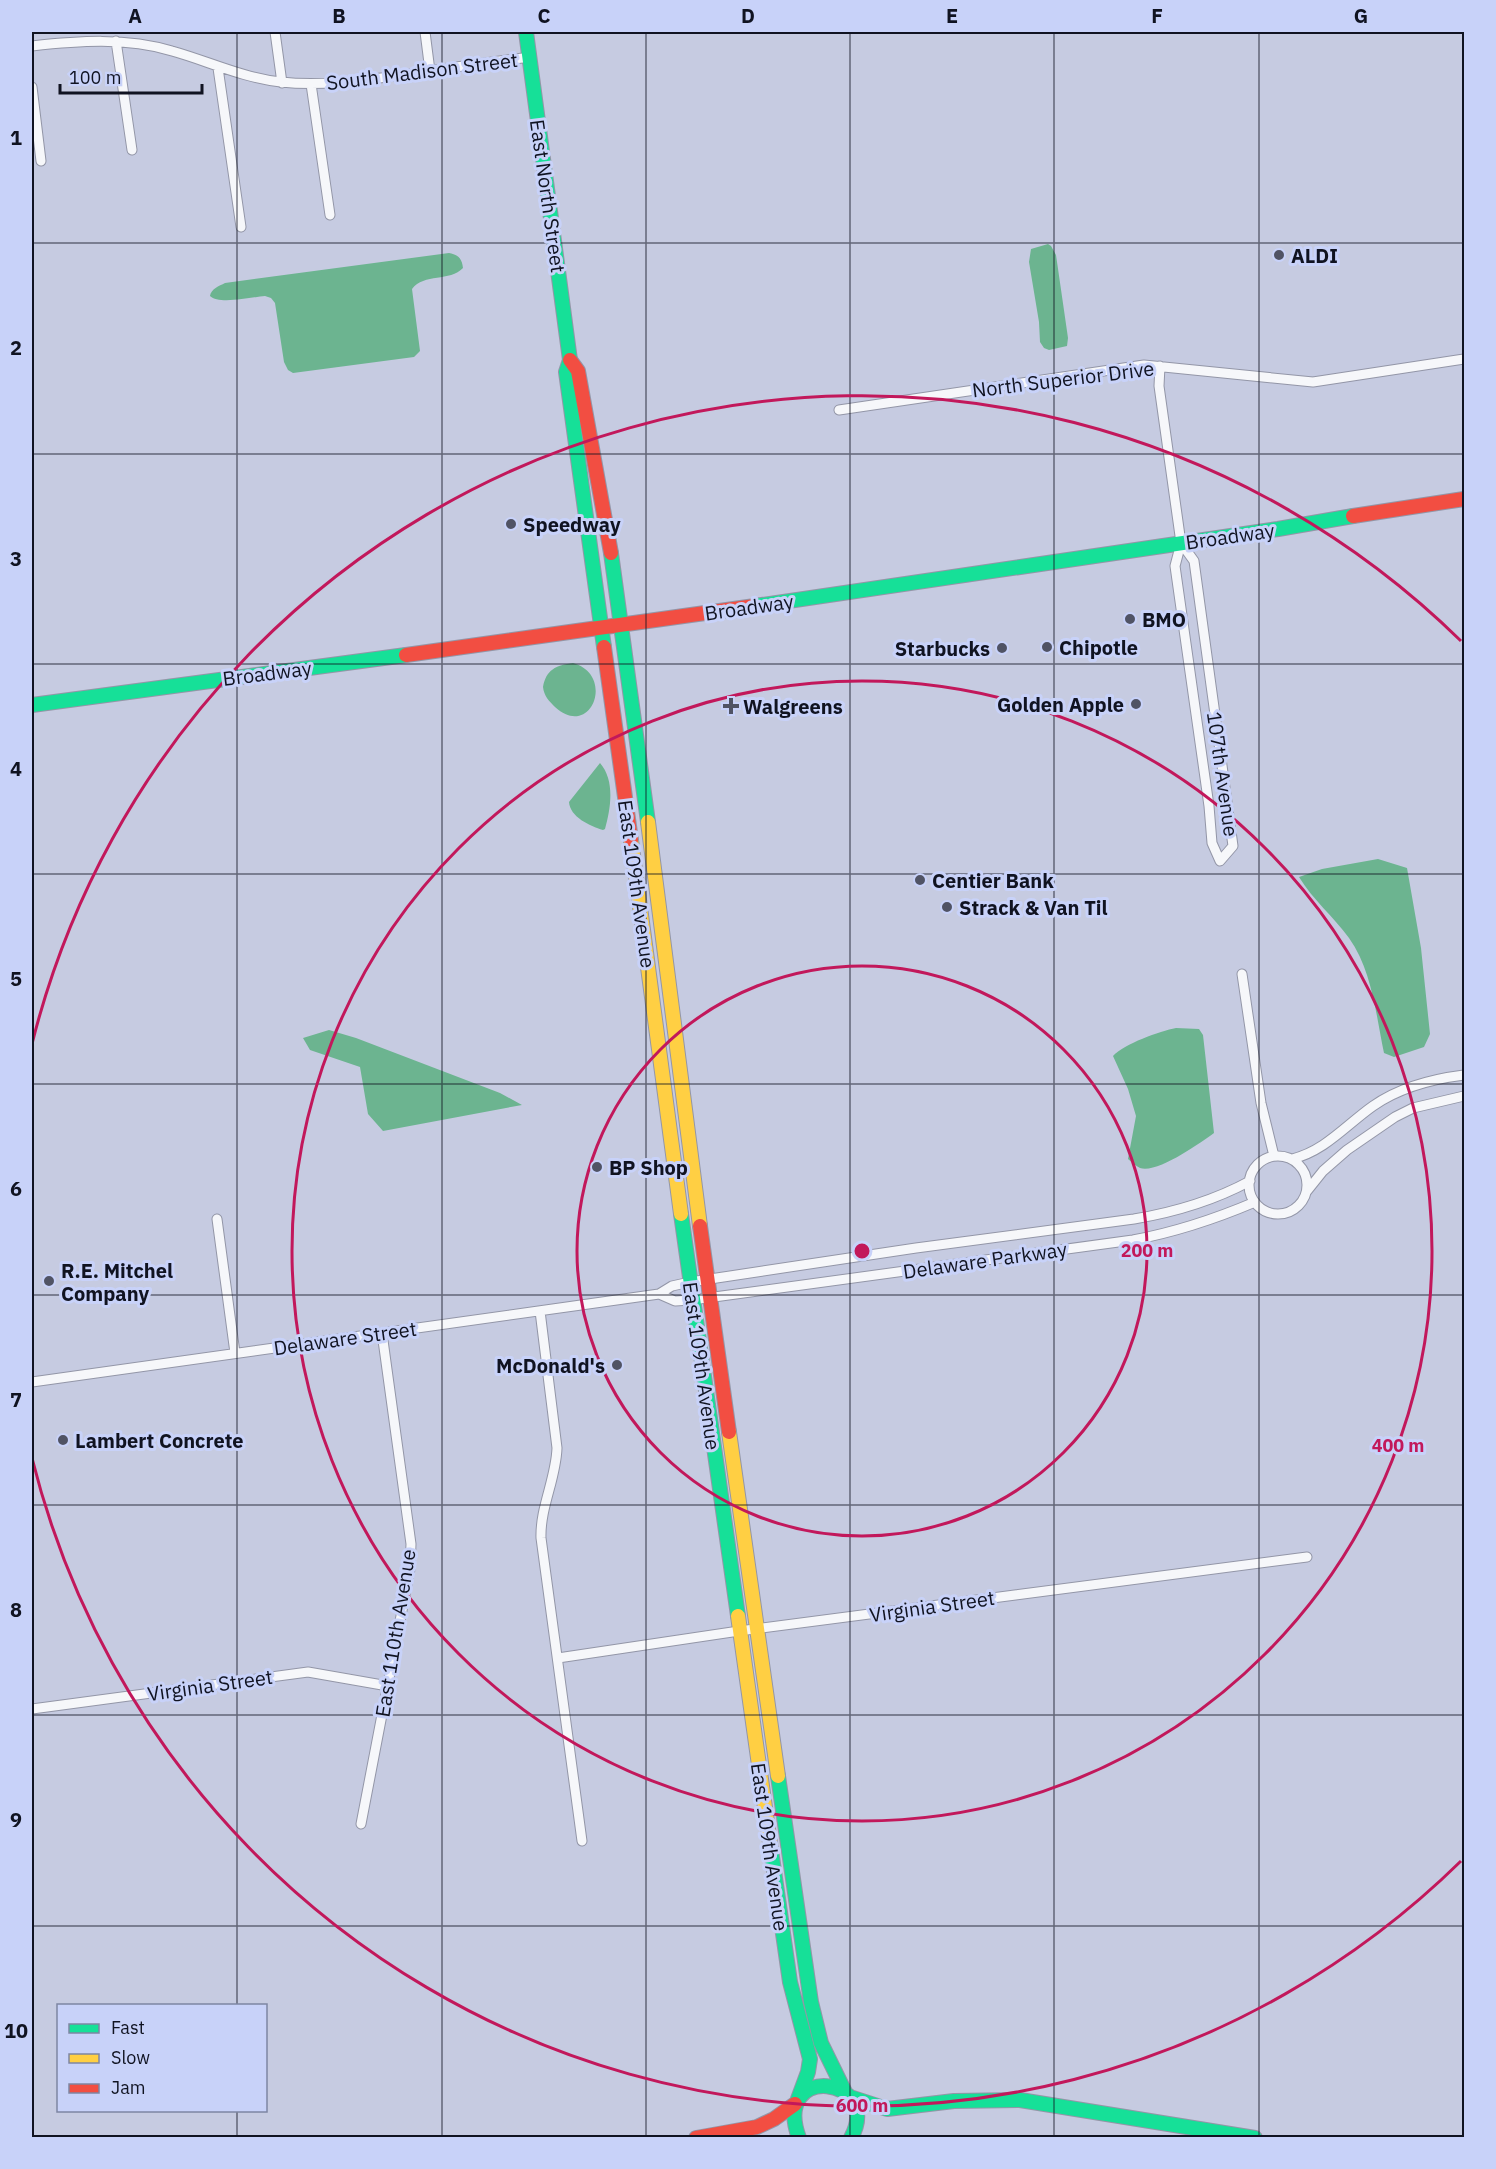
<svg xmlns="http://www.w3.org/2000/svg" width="1496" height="2169" font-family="'IBM Plex Sans',sans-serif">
  <rect width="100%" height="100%" fill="#c6cbe1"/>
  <path fill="#6cb490" d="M1048,244L1051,246L1056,255L1068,338L1067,346L1049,350L1044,348L1040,342L1039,322L1029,262L1031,249Z
    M449,253C458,255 462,258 463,268C450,282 424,273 412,289L420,351L414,357L293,373L288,370L284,362L275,303L271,298L265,296C252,297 219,305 210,296C211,289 219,286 225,283Z
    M573,663C616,675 591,740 555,707C549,701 544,696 543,687C546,670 556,665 573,663Z
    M600,763C615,780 611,808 605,829L603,830C590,826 570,817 569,802Z
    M1378,859L1407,868L1421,948L1430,1034L1424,1047L1394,1057L1384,1053C1376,1015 1372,970 1349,938C1333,916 1313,900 1299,877L1322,869Z
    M1176,1028L1199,1029L1203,1035L1214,1133C1200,1143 1157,1174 1140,1168C1136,1166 1132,1162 1128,1159L1136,1116L1128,1089L1113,1056C1124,1044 1160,1031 1176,1028Z
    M329,1030L356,1038L500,1093L522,1105L383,1131L368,1114L360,1067L310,1050L303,1038Z"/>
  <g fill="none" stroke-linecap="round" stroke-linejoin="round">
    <g stroke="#9396a7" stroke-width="11">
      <path id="street" d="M275,32L282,83
        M425,32L430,71
        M116,41L132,150
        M32,46C78,41 126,37 172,51C208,61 243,78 281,82C326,87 372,79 417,73C454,67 492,62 530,57
        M218,68L241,227
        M311,84L330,215
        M32,87L41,161
        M1160,366L1159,386L1181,543L1175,566L1209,806L1212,843L1220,861L1233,846L1194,561L1181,543
        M839,410L1144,365L1313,382L1464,359
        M1242,974L1261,1103L1274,1156
        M1249 1185a29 29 0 1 1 58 0a29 29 0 1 1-58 0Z
        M1292,1159C1325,1151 1346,1125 1373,1106C1400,1087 1432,1079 1464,1075
        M1307,1191L1323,1171L1347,1150L1395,1117L1413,1108L1464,1096
        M217,1219L235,1353
        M659,1294L675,1301L692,1300L1133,1240C1176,1232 1215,1219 1255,1202
        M540,1311L557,1448C556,1479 540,1507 541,1538L582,1841
        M32,1382L581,1305L659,1294L672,1286L690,1282L916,1248L1134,1219C1176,1212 1213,1201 1250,1181
        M558,1658L739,1631L1307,1557
        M32,1709L308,1672L388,1686
        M361,1824L410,1569L411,1544L382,1333"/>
    </g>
    <g stroke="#9396a7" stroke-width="16">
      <path id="fast" d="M526,32L570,360L566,372L604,647
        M611,553L648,822
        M755,606L1278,529L1353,516
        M32,705L406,655
        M681,1214L738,1616
        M778,1776L811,2002L821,2043L845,2092
        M771,1850L790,1982L810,2059L808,2072L798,2099
        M850,2097L887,2109L954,2101L1020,2100L1255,2138
        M799,2138C771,2062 884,2076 851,2138"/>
    </g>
    <g stroke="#9396a7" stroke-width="16">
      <path id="slow" d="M648,822L700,1226
        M631,840L681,1214
        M729,1432L778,1776
        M738,1616L771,1850"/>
    </g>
    <g stroke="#9396a7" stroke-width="16">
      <path id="jam" d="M570,360L578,371L611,553
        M1353,516L1464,499
        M604,647L631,840
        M406,655L755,606
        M700,1226L729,1432
        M696,2138L757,2127L774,2119L795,2104"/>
    </g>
    <use href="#street" stroke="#f6f7fa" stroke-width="9"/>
    <use href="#fast" stroke="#16e098" stroke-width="14"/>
    <use href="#slow" stroke="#ffcf43" stroke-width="14"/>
    <use href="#jam" stroke="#f24e42" stroke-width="14"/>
  </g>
  <path fill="none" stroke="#101321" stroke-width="1.5" stroke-opacity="0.55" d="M237,32V2006M442,32V2138M646,32V2138M850,32V2138M1054,32V2138M1259,32V2138M32,243H1464M32,454H1464M32,664H1464M32,874H1464M32,1084H1464M32,1295H1464M32,1505H1464M32,1715H1464M32,1926H1464M237,2110V2138"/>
  <g fill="none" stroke="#c2185b" stroke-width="3">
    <circle cx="862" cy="1251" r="285"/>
    <circle cx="862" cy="1251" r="570"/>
    <path d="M1461 1861A855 855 0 0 1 32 1458M32 1044A855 855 0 0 1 1461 641"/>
  </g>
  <g fill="#505364" stroke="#c8d2f9" stroke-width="2">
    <circle cx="1279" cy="255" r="6"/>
    <circle cx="511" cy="524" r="6"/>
    <circle cx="1130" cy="619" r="6"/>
    <circle cx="1047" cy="647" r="6"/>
    <circle cx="1002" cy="648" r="6"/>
    <circle cx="1136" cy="704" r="6"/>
    <path d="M728 697h6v6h6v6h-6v6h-6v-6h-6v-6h6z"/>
    <circle cx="920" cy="880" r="6"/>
    <circle cx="947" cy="907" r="6"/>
    <circle cx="597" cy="1167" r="6"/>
    <circle cx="49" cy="1281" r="6"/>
    <circle cx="617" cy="1365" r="6"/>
    <circle cx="63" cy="1440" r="6"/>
  </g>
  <g text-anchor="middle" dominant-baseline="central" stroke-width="6" stroke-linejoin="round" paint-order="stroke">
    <g font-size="20" fill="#101321" stroke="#c8d2f9">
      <text transform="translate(422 71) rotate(-7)">South Madison Street</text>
      <text transform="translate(548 196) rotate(82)">East North Street</text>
      <text transform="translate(1063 379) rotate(-7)">North Superior Drive</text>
      <text transform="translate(1230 536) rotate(-8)">Broadway</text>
      <text transform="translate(749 607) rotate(-8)">Broadway</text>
      <text transform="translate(267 673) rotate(-7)">Broadway</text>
      <text transform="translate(1223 774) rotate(82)">107th Avenue</text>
      <text transform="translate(637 884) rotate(82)">East 109th Avenue</text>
      <text transform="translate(985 1260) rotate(-8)">Delaware Parkway</text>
      <text transform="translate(345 1338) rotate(-8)">Delaware Street</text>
      <text transform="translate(702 1366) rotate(82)">East 109th Avenue</text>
      <text transform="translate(932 1606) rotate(-8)">Virginia Street</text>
      <text transform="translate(395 1633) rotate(-81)">East 110th Avenue</text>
      <text transform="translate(210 1685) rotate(-8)">Virginia Street</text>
      <text transform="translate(770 1847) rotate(82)">East 109th Avenue</text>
    </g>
    <g font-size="20" font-weight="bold" fill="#101321" stroke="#c8d2f9" text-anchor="start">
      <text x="1291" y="255">ALDI</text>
      <text x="523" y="524">Speedway</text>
      <text x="1142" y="619">BMO</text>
      <text x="1059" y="647">Chipotle</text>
      <text x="990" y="648" text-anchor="end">Starbucks</text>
      <text x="1124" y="704" text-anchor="end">Golden Apple</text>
      <text x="743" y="706">Walgreens</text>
      <text x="932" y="880">Centier Bank</text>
      <text x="959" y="907">Strack &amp; Van Til</text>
      <text x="609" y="1167">BP Shop</text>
      <text x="61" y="1270">R.E. Mitchel<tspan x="61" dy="23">Company</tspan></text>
      <text x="605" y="1365" text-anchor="end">McDonald's</text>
      <text x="75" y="1440">Lambert Concrete</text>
    </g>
  </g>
  <circle cx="862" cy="1251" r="9" fill="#c2185b" stroke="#c8d2f9" stroke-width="3"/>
  <g font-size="18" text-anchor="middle" font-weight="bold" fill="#c2185b" stroke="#c8d2f9" stroke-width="6" stroke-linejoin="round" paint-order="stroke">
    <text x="1147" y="1257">200 m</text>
    <text x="1398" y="1452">400 m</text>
    <text x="862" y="2112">600 m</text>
  </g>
  <rect width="1496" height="2169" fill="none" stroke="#c8d2f9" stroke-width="66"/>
  <rect x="57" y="2004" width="210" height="108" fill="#c8d2f9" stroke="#7e86a3" stroke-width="1.5"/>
  <rect x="69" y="2024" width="30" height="9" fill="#16e098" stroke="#7e86a3" stroke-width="1.5"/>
  <text x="111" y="2034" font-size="18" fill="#101321">Fast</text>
  <rect x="69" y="2054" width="30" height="9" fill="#ffcf43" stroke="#7e86a3" stroke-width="1.5"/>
  <text x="111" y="2064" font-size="18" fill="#101321">Slow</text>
  <rect x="69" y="2084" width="30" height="9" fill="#f24e42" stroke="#7e86a3" stroke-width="1.5"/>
  <text x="111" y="2094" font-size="18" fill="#101321">Jam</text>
  <path d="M60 84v9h142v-9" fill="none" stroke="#101321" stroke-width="3"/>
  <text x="69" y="84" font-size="18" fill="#101321" stroke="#c8d2f9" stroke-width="4.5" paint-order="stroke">100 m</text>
  <rect x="33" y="33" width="1430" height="2103" fill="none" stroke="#101321" stroke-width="2"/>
  <g font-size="20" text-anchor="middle" font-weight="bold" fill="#101321">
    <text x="135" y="23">A</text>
    <text x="339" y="23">B</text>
    <text x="544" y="23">C</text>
    <text x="748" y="23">D</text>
    <text x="952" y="23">E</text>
    <text x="1157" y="23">F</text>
    <text x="1361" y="23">G</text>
    <text x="16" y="145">1</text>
    <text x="16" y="355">2</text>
    <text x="16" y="566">3</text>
    <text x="16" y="776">4</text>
    <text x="16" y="986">5</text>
    <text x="16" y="1196">6</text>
    <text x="16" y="1407">7</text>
    <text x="16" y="1617">8</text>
    <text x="16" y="1827">9</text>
    <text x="16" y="2038">10</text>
  </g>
</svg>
